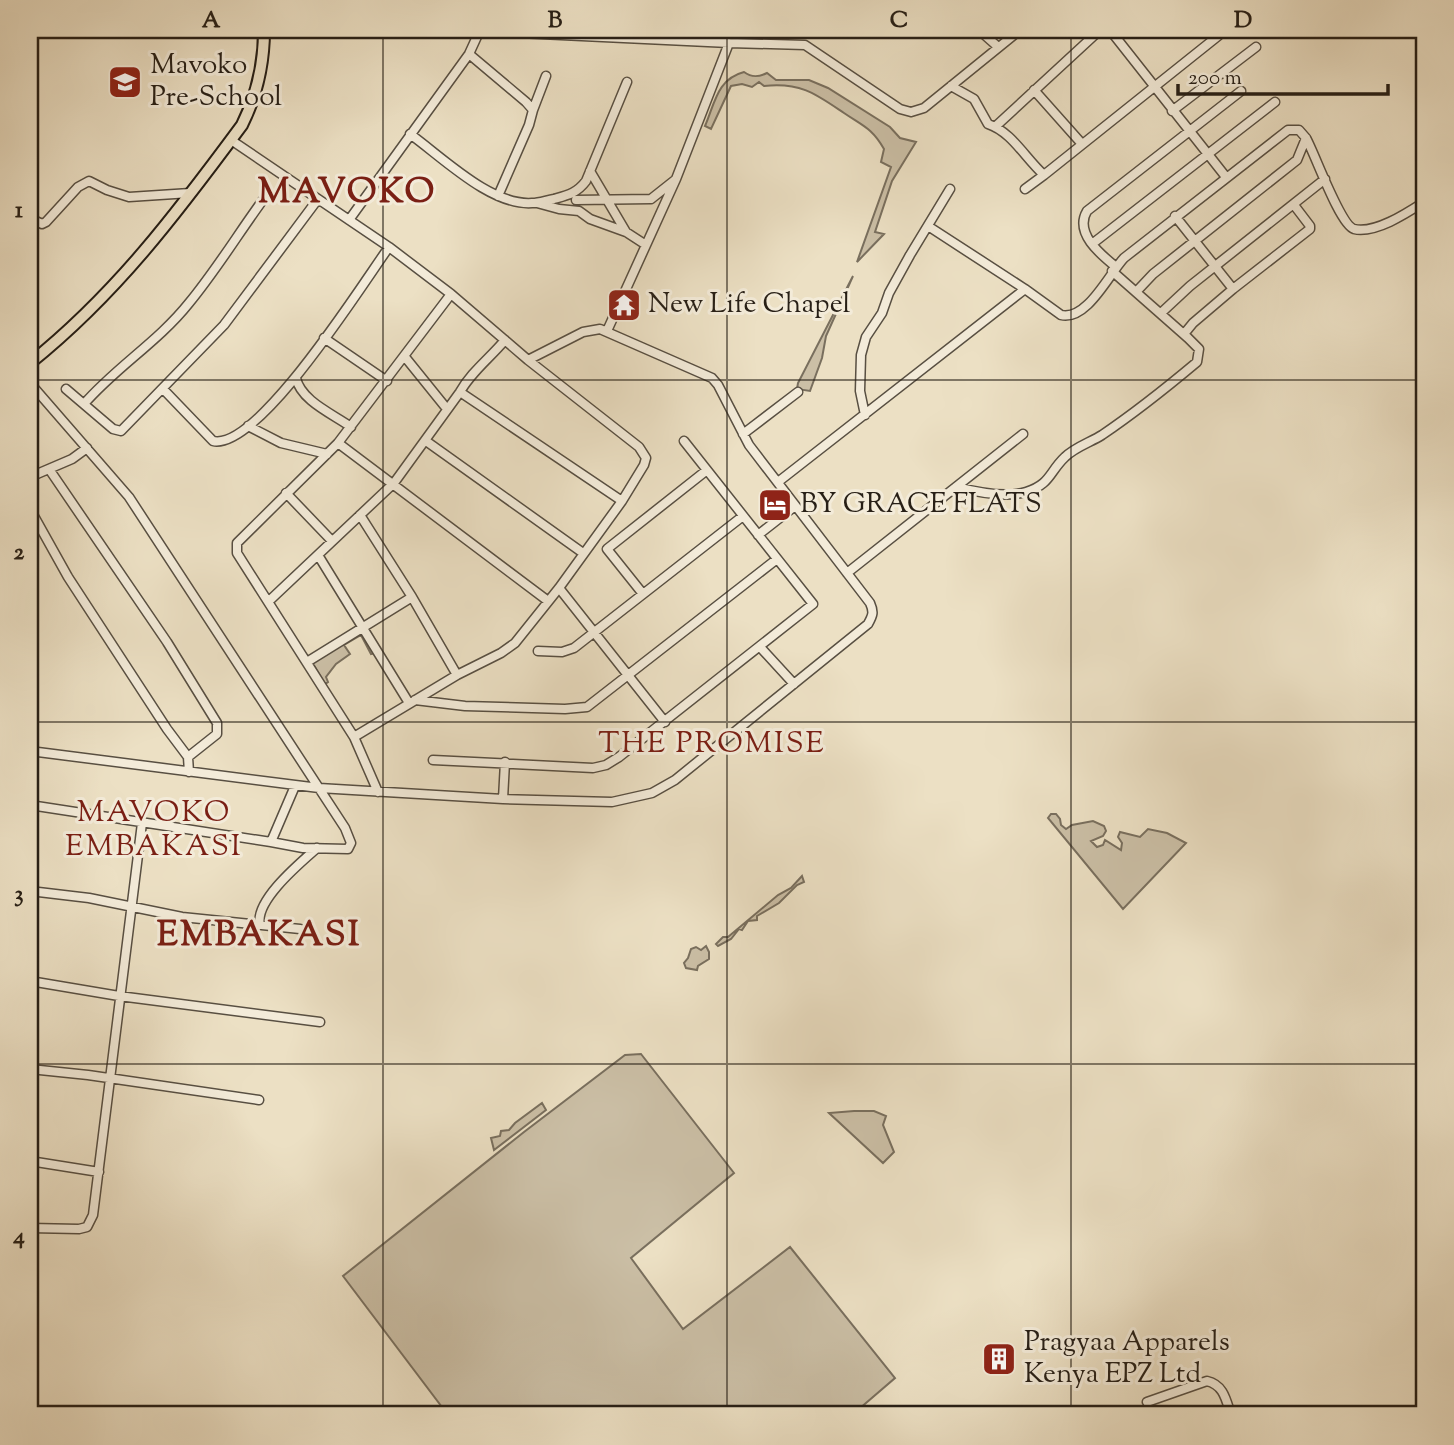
<svg xmlns="http://www.w3.org/2000/svg" width="1454" height="1445" font-family="'Sorts Mill Goudy',serif">
  <rect width="100%" height="100%" fill="#ece0c4"/>
  <filter id="stains"><feTurbulence type="fractalNoise" baseFrequency=".00286" numOctaves="4"/><feColorMatrix values="0 0 0 0 .2 0 0 0 0 .09 0 0 0 0 .02 0 0 0 .5 -.17"/></filter>
  <radialGradient id="worn" r=".72"><stop offset=".6" stop-color="#630" stop-opacity="0"/><stop offset="1" stop-color="#630" stop-opacity=".3"/></radialGradient>
  <path fill="#cbbfa6" stroke="#796f5e" stroke-width="2" d="M744,72C752,78 759,77 767,73L776,80H809L828,88L890,127L900,138L916,142L892,181L875,232L884,234L857,262L891,167L881,162L884,149C872,128 863,126 844,113C816,94 801,82 764,86L759,82L752,87L742,84L731,86L711,129L705,126C715,103 717,79 744,72Z
    M853,276L826,336L822,358L810,391L797,389L798,383Z
    M362,632L375,653L371,654L361,635L344,645L350,654L336,664L326,677L328,682L325,684L312,662Z
    M1051,814H1056L1060,819L1061,825L1066,829L1072,825L1093,821L1104,826L1106,831L1103,836L1091,841L1097,847L1103,845L1105,840L1121,850L1122,843L1118,837L1120,832L1140,837L1148,829L1167,833L1186,843L1123,909L1048,818Z
    M802,876L804,882L797,885L779,903L757,916V920L748,921L742,930L739,929L731,939L718,946L716,944L723,937H728L778,895L791,888Z
    M706,946L709,952V959L698,966L697,970L686,968L684,963L688,958L691,949L696,947L701,950Z
    M641,1054L734,1173L631,1258L683,1329L790,1247L895,1378L852,1415H448L343,1276L524,1132L625,1055Z
    M542,1103L546,1110L494,1150L491,1138L500,1136L501,1131L509,1130L515,1123Z
    M854,1111H874L886,1116L883,1125L894,1152L883,1163L829,1113Z"/>
  <g fill="none" stroke-linecap="round" stroke-linejoin="round">
    <g stroke="#584f42" stroke-width="11">
      <path id="minor" d="M979,30L997,46
        M1110,30L1226,177
        M479,31L729,43L676,179L607,331
        M729,43L805,45L900,109L911,112L924,108L1020,30
        M469,54L526,102L533,110L529,125L498,196
        M951,86L974,99L988,124C1012,132 1025,158 1044,175L1218,36L1219,30
        M1034,90L1082,144
        M533,110L546,76
        M1172,111L1256,47
        M996,126L1100,30
        M410,134C442,157 491,206 532,203C539,203 547,200 554,199C568,195 577,193 586,181L627,82
        M590,171L626,232L646,245
        M1025,189L1044,175
        M576,200L651,199L675,180
        M537,203L559,209L579,211L590,219L626,232
        M1175,216L1233,289L1310,229V226L1294,205
        M30,218L42,224L46,222L78,187L89,181L107,190L129,197L190,193
        M349,220L469,54L480,30
        M928,226L1025,289
        M1092,244L1275,102
        M1116,267C1100,254 1074,233 1087,211L1241,91
        M1136,292L1153,274L1297,160L1306,138
        M1161,313L1190,286L1325,179
        M1184,334L1193,323L1233,289
        M324,338L387,381
        M405,357L447,409
        M296,378C301,401 333,414 351,427
        M30,383L129,497L345,828L351,843L348,849L303,848L271,842
        M66,389L113,429L121,431L224,325L318,199
        M163,389L213,441C258,451 363,283 389,247
        M460,392L622,501
        M84,404C116,367 158,342 189,303C218,268 241,229 268,193
        M865,415L860,391L861,355L866,337L882,313L889,293L910,255L950,189
        M248,426L281,443L327,454
        M743,434L798,392
        M426,441L583,553
        M338,443L548,601
        M49,469L167,642L217,723V734L188,757
        M30,477L72,459L87,448
        M778,482L1025,289L1061,315C1087,321 1109,274 1124,258L1288,130H1299L1306,138C1315,154 1340,225 1354,229C1375,234 1407,213 1424,202
        M956,487C976,492 1006,498 1026,492C1051,484 1049,472 1065,457C1075,447 1091,442 1102,435C1136,412 1166,388 1197,362L1199,349L1188,338L1112,271
        M286,493L332,541
        M30,509L68,577L167,729L188,757L189,772
        M758,535L795,506
        M318,555L409,703
        M847,573L1023,434
        M559,588L665,722
        M643,594L607,549L707,470
        M412,597L457,675
        M269,601L394,483L460,392C471,372 490,358 505,340
        M760,647L794,684
        M538,651L562,652L574,648L743,516
        M307,662L412,597L360,515
        M415,700L465,706L565,709L587,707L777,559
        M354,737L457,675L501,653L515,643L559,588L622,501L644,465L646,458L639,447L528,360
        M30,751L319,788L503,799L612,802L652,793L675,780L868,624C873,615 874,612 870,603L749,445L718,385L712,378L600,329L583,332L528,360L451,294L389,247L231,140
        M433,760L593,768L606,765L619,757L813,604L684,441
        M378,792L354,737L237,553V543L338,443L451,294
        M503,799L505,762
        M30,805L271,842L295,786
        M30,891L89,898L182,917L300,929
        M260,925C254,901 300,863 317,848
        M30,981L119,996L320,1022
        M30,1069L88,1075L259,1100
        M30,1161L99,1172
        M30,1228L79,1229L87,1227L93,1215L142,823
        M1147,1402L1207,1381C1224,1385 1226,1400 1231,1415"/>
    </g>
    <g stroke="#271f16" stroke-width="14">
      <path id="major" d="M30,363C116,294 177,213 242,125C257,95 264,63 264,30"/>
    </g>
    <use href="#minor" stroke="#f3ebd9" stroke-width="8"/>
    <use href="#major" stroke="#ece0c4" stroke-width="10"/>
  </g>
  <path fill="none" stroke="#271f16" stroke-width="2" stroke-opacity="0.55" d="M383,30V1415M727,30V1415M1071,30V1415M30,380H1424M30,722H1424M30,1064H1424"/>
  <defs>
    <g id="school-square" transform="scale(1.75)"><rect x="-9" y="-9" width="18" height="18" rx="4" fill="#8f2418" stroke="#f3ebd9"/><path d="M0-5L7-2L0 1L-7-2ZM-4 1L0 2.5L4 1V4Q0 6-4 4Z" fill="#fff"/></g>
    <g id="temple-square" transform="scale(1.75)"><rect x="-9" y="-9" width="18" height="18" rx="4" fill="#8f2418" stroke="#f3ebd9"/><path d="M0-6L5-2H3V0L6.5 2.5H4V6H1.5V3h-3V6H-4V2.5H-6.5L-3 0V-2H-5Z" fill="#fff"/></g>
    <g id="hotel-square" transform="scale(1.75)"><rect x="-9" y="-9" width="18" height="18" rx="4" fill="#8f2418" stroke="#f3ebd9"/><path d="M-6-4.5h1.5V1H6V5H4.5V3h-9V5H-6ZM-4 0a1.8 1.8 0 1 1 3.6 0ZM.5 0V-2.5h3Q6-2.5 6 0Z" fill="#fff"/></g>
    <g id="building-square" transform="scale(1.75)"><rect x="-9" y="-9" width="18" height="18" rx="4" fill="#8f2418" stroke="#f3ebd9"/><path d="M-4-6H4V6H1V3H-1V6H-4ZM-2.5-4.3h1.7v1.8h-1.7ZM.8-4.3h1.7v1.8H.8ZM-2.5-1h1.7V.8h-1.7ZM.8-1h1.7V.8H.8Z" fill="#fff"/></g>
  </defs>
  <g fill-rule="evenodd">
    <use href="#school-square" x="125" y="82"/>
    <use href="#temple-square" x="624" y="305"/>
    <use href="#hotel-square" x="775" y="505"/>
    <use href="#building-square" x="999" y="1359"/>
  </g>
  <g text-anchor="middle" dominant-baseline="central" stroke-width="6" stroke-linejoin="round" paint-order="stroke">
    <g font-size="28" fill="#271f16" stroke="#f3ebd9" text-anchor="start">
      <text x="150" y="66">Mavoko<tspan x="150" dy="32">Pre-School</tspan></text>
      <text x="648" y="305">New Life Chapel</text>
      <text x="800" y="505">BY GRACE FLATS</text>
      <text x="1024" y="1343">Pragyaa Apparels<tspan x="1024" dy="32">Kenya EPZ Ltd</tspan></text>
    </g>
    <g font-size="30" letter-spacing="2" fill="#7a1f14" stroke="#f3ebd9">
      <text x="712" y="744">THE PROMISE</text>
      <text x="154" y="813">MAVOKO<tspan x="154" dy="34">EMBAKASI</tspan></text>
    </g>
    <g font-size="35" font-weight="bold" letter-spacing="2" fill="#7a1f14" stroke="#f3ebd9">
      <text x="347" y="193">MAVOKO</text>
      <text x="259" y="936">EMBAKASI</text>
    </g>
  </g>
  <rect width="1454" height="1445" fill="none" stroke="#ece0c4" stroke-width="77"/>
  <path d="M1178 84v10h210v-10" fill="none" stroke="#271f16" stroke-width="3.5"/>
  <text x="1188" y="84" font-size="21" fill="#271f16" stroke="#f3ebd9" stroke-width="5" paint-order="stroke">200 m</text>
  <rect x="38" y="38" width="1378" height="1368" fill="none" stroke="#271f16" stroke-width="2.5"/>
  <g font-size="23" text-anchor="middle" font-weight="bold" fill="#271f16">
    <text x="211" y="27">A</text>
    <text x="555" y="27">B</text>
    <text x="899" y="27">C</text>
    <text x="1243" y="27">D</text>
    <text x="19" y="217">1</text>
    <text x="19" y="559">2</text>
    <text x="19" y="901">3</text>
    <text x="19" y="1243">4</text>
  </g>
  <rect width="100%" height="100%" filter="url(#stains)"/>
  <rect width="100%" height="100%" fill="url(#worn)"/>
</svg>
